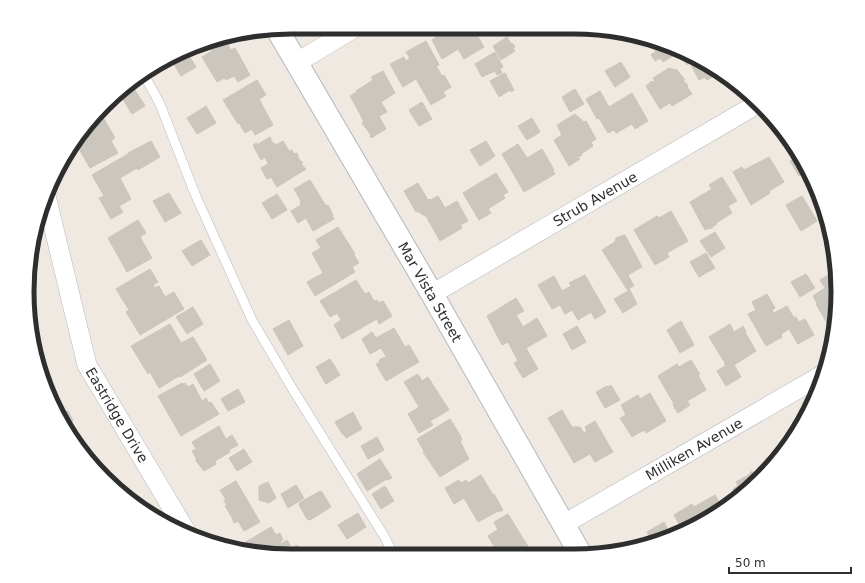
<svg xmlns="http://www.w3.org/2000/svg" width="865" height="583" font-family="'DejaVu Sans',sans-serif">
  <rect width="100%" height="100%" fill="#efe9e1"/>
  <path fill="#cbc7bf" stroke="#cbc5ba" d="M447,28H473L484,47L464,59L458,49L442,59L432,40L434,39V38L443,34L441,32Z
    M494,28L504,29L496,33Z
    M505,29H519L511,33Z
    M544,29H555L547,34Z
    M507,37L511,44L512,43L515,47L513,48L515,51L501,60L493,46Z
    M224,38L231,50L235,48L250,75L238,82L234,76L226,80L224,78L217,82L202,57L212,51L206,43L210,41Z
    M426,41L439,65L436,66L442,76L444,75L451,87L443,92L446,96L431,105L416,79L403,87L390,64L404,57L406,61L410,58L406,52Z
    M661,45L672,49L676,54L663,62L660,58L655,61L651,55L656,51L655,49Z
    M679,51L690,54L717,74L707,80L705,77L699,80L690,63L687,65Z
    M495,52L503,67L500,68L502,73L497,75L495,71L482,77L475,64Z
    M187,53L196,67L181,76L172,61Z
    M621,62L630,77L615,87L605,71Z
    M669,68L677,70L685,80L683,81L685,83H686L688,86L687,87L692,94L672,106L670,103L660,109L646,86L652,81L653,82L655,81L653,78Z
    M383,71L395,93L381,102L387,112L379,116L386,129L371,138L370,136L371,135L362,123L364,122L359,112L350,96L357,92L356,91L373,80L371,77Z
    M505,73L514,90L511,92L510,90L499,97L490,81Z
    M257,80L266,95L259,99L273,125L255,135L252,129L245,133L239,123L238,124L223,100Z
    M134,89L145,106L132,114L121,96Z
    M575,89L584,104L570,112L562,97Z
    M600,91L609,107L632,93L648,121L635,129L632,124L616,133L614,130L608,133L599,118L597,119L586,99Z
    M422,102L432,119L419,126L409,110Z
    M206,106L216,123L197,134L187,118Z
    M575,114L584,122L586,121L596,139L591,142L593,146L581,154L582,155L578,157L580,159L569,166L554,140L562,135L557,125Z
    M95,118L97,123L104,119L115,138L111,141L118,153L90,168L75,142L82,130Z
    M532,118L540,132L527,140L518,126Z
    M270,137L273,144L274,143L276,145L283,141L289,151L292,150L294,154L297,153L299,159L303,163L301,164L306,169L277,187L271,177L267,179L261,168L268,164L265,157L261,160L253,145L257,143V145Z
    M151,141L160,157L138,170L137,168L120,178L131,199L119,206L123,212L111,219L99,198L104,196L92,175L128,154V153Z
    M486,141L495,156L480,166L470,150Z
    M518,144L527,158L542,149L554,170L553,171L555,174L524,192L502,154Z
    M799,156L808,171L799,176L790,161Z
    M769,157L784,182L769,191L770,193L751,205L733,172L742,167L744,170Z
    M496,173L508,192L503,195L505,198L488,209L491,213L479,220L463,193Z
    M722,177L737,201L728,206L732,213L716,223L717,224L713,226V227L710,229L709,228L705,230L690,202L712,189L709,185Z
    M310,180L326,206L328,205L333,215L332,216L334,219L313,231L306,218L298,223L291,211L301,205L300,202L301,201L294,189Z
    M418,183L428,200L430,199L431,200L438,196L445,208L457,201L468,221L460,225L462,228L440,241L426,216H425L417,211L416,212L404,191Z
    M169,193L181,213L165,222L153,201Z
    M277,194L287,210L272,219L262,203Z
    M802,196L817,221L801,231L786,205Z
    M671,211L688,241L667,253L669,257L655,265L634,230L657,216L659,218Z
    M138,220L146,233L140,237L152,258L127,272L108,238Z
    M338,227L355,254L354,255L359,263L352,267L355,272L315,296L307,282L323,273L312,253L321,248L316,240Z
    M715,232L725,248L711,257L700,241Z
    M625,235L642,267L628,275L634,286L629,288L637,304L623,313L614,299L628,291L602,250L615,242L616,238L621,236Z
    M201,240L210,255L192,266L182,251Z
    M706,253L715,268L699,277L690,262Z
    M150,269L158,282L153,285L155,288L159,286L165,297L174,292L184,309L140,335L126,312L129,310L116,289Z
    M836,270L838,291L835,318L827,323L816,304L817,303L813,296L825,288L820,280Z
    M806,274L815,288L800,297L791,282Z
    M585,275L606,312L595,319L591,312L578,320L572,310L565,314L560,305L552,309L538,285L554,276L562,291L571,286L569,283Z
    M356,280L365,294L369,292L374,301L377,300L379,303L383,301L392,316L379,324L377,319L342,339L334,325L341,320L337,313L330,317L320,301Z
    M767,294L775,308L772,310L774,313L787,306L794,318L796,317L799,322L805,319L814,335L798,344L789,329L781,334L782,337L766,346L748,314L756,310L752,302Z
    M516,298L524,311L516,315L523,327L537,318L547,336L526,348L538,369L523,378L514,363L518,361L508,342L502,345L487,316Z
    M193,307L203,324L187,334L176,317Z
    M30,310L38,324L31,327Z
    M289,320L303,346L288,355L273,329Z
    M681,321L694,345L680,353L667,330Z
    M170,324L181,343L193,337L207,360L180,377L179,376L159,388L150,372L148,374L131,346Z
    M730,324L734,332L743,326L746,332H745L756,351L734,365L741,377L726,386L717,371L725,366V363L709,337Z
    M577,326L586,342L572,350L563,334Z
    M394,328L405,347L409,345L419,362L386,381L376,364L380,362L379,360L385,357L386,359L387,358L381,348L370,354L362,339L372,332L376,338Z
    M32,343L36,350L38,349L45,362L40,365Z
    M330,359L340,375L326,384L316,367Z
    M691,360L700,374L698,375L706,390L687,401L690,405L678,413L673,405L674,404L658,376L677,364L679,367Z
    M210,364L220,381L204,391L194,374Z
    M47,373L54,387L51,388L65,412L68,411L73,421L64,426L44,375Z
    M418,374L422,381L428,377L449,410L430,421L433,425L419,433L408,414L419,407L404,382Z
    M182,383L183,384L185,383L188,387L193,384L202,401L206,398L209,403L211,402L219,414L181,436L158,396Z
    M611,385L620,400L605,408L596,392L607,386L608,387Z
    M238,389L245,402L228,411L221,399Z
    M650,393L666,421L646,433L644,430L632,437L620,418L626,415L621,405L638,395L640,399Z
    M562,410L572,427H580L584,433L587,431L585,427L595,421L613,452L595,462L590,454L574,463L548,418Z
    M353,412L362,429L346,438L344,434L343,435L335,422Z
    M450,419L460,435L462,440L460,441L469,459L440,477L423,452L424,451L417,439Z
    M219,426L226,439L232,435L238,445L229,450L230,452L215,461L216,464L204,471L196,461V458L192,451L196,449L192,442Z
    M75,433L83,446H82L90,460L71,435Z
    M377,437L384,450L368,459L361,446Z
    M244,449L252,462L237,471L229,458Z
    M380,459L392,478L387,480V479L367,491L357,474Z
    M94,461L98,469L100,468L108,480L105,479L92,462Z
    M759,467L763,475L732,502L728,496L734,492L733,489L738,486L736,482L750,474V473L752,471V473L758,470L757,468Z
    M481,475L493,495L494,494L503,510L499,512L498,511L478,522L464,498L454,504L445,488L459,480L461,483L466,480L468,483Z
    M236,481L260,522L244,531L238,521L234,523L233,521H234L225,506L227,505L224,501L226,500L220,490Z
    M268,482L276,498L269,503L259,500V486Z
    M296,485L304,498L288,508L281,494Z
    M385,486L394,501L381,509L372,494Z
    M320,491L322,492L331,507L310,520L307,519L299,505H300L299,503Z
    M715,495L723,509L683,531L674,515L692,504L694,507Z
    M358,513L366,527L347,539L338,525Z
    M508,514L529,548L531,553L529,554L530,556L483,555L495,548L488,536L497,530L498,533L499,532L494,522Z
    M664,522L672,537L637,547L642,544L641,541L647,538L648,540L651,539L647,532Z
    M271,527L276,535L280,533L283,540L280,542L281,544L287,540L292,548L297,545L303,554H257L249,551L244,543Z"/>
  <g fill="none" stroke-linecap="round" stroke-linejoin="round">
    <g stroke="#b4b7c1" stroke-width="10">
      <path id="service" d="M143,73L160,104L195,194L252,320L292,388L384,536L394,555"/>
    </g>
    <g stroke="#b4b7c1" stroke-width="20">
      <path id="minor" d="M296,63L356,27
        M46,196L87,365L187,533
        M432,294L759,103
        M564,524L824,374"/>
    </g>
    <g stroke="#b4b7c1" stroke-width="24">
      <path id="tertiary" d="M277,29L432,294L581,555"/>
    </g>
    <use href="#service" stroke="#fff" stroke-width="9"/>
    <use href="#minor" stroke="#fff" stroke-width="19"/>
    <use href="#tertiary" stroke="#fff" stroke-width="22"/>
  </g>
  <g text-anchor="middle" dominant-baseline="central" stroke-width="3" stroke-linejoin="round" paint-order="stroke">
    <g font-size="14" fill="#2e2e2e" stroke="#fff">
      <text transform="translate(595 199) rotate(-30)">Strub Avenue</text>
      <text transform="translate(430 292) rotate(60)">Mar Vista Street</text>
      <text transform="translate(117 415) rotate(59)">Eastridge Drive</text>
      <text transform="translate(694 449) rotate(-30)">Milliken Avenue</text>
    </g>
  </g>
  <path d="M0 0H865V583H0ZM291 34H574A257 257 0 0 1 831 291V292A257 257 0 0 1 574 549H291A257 257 0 0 1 34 292V291A257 257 0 0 1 291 34Z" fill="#fff" fill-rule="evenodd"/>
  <path fill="none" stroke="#2e2e2e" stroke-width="5" d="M291 34H574A257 257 0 0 1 831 291V292A257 257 0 0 1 574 549H291A257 257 0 0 1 34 292V291A257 257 0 0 1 291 34Z"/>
  <path d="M729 567v6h122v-6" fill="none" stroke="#2e2e2e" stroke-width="2"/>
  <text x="735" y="567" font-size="12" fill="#2e2e2e" stroke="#ffffff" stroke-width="3" paint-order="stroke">50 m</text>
</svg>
